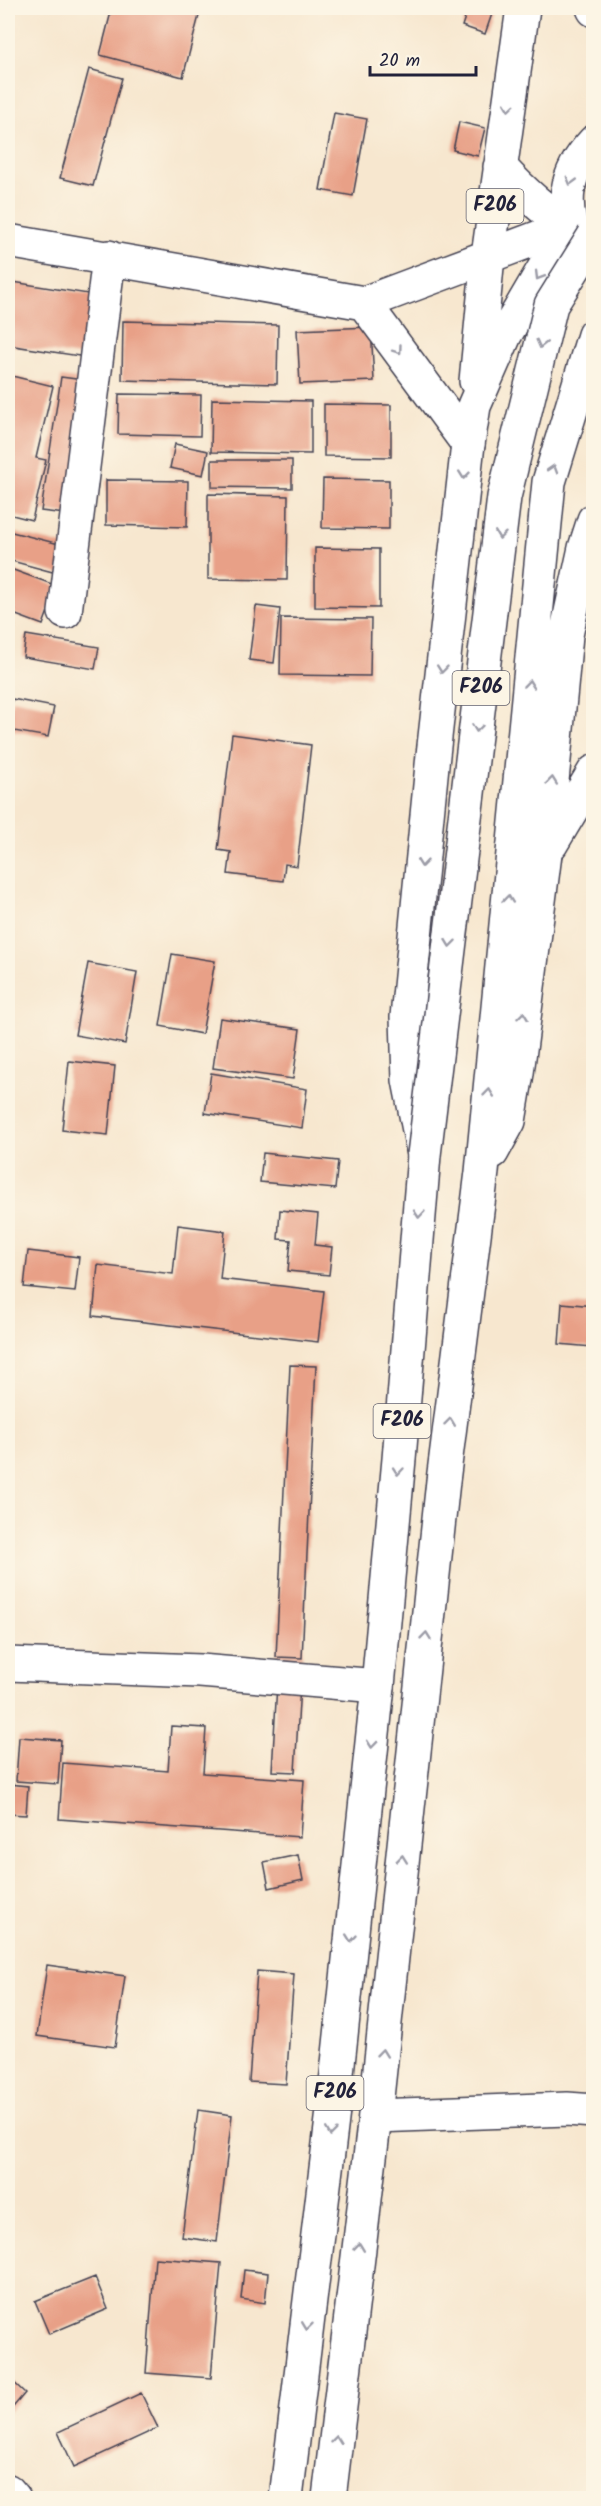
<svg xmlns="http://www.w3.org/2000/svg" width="601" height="2506" font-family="Kalam,sans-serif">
  <rect width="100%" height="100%" fill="#fcf5e5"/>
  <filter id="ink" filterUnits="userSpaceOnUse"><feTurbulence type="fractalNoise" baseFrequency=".0167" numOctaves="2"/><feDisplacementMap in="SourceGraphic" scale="12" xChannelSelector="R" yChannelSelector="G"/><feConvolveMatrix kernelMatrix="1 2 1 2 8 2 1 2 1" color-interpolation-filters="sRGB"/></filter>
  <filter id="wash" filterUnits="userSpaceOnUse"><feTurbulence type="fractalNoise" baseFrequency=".008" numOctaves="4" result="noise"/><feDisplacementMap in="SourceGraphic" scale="24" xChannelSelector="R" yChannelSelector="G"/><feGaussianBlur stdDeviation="1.35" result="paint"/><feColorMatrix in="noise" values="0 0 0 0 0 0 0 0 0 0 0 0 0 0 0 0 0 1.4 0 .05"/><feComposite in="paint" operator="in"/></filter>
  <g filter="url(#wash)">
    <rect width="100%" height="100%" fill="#f7e7cf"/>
    <g id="blocks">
      <path fill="#e8a087" d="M112,8H201L183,77L100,55Z
        M468,8H494L485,34L462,26Z
        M89,69L122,78L93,186L60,178Z
        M334,113L367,119L353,196L320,190Z
        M459,122L485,128L478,156L453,150Z
        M13,282L101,296L92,358L8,345V323Z
        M123,321L278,325L277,384L122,380Z
        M371,327L374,381L300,384L297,330Z
        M8,375L53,386L36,458L46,460L32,520L8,514Z
        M61,377L91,381L73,515L41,511Z
        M119,394L201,395L200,436L118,434Z
        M212,399L311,401V454L211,452Z
        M324,404L391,405V457L324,456Z
        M175,444L208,451L203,475L170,468Z
        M212,460H292V488L212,487Z
        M323,479L389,480V529L322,528Z
        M106,480L188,481L187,527L106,525Z
        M208,494L288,496L287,580L208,579Z
        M8,531L67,546L60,574L8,560Z
        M315,548L379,549V608L315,607Z
        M8,568L57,586L43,625L8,612Z
        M256,606L280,609L274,663L249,660Z
        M281,618L371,619L370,676L280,675Z
        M8,622L14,623L9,653H8Z
        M26,635L99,647L95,669L23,657Z
        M12,699L54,707L48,737L8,730Z
        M232,734L311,745L297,866L285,864L283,881L228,874L231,852L218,850Z
        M172,954L215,961L202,1034L160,1026Z
        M88,963L137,972L125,1044L75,1035Z
        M220,1018L300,1029L293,1079L213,1068Z
        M69,1061L115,1066L108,1135L62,1130Z
        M211,1073L307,1089L302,1128L205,1113Z
        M263,1153L338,1161L335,1189L260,1182Z
        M280,1210L318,1214L315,1245L332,1247L329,1275L288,1271L291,1240L278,1239Z
        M178,1225L225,1231L220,1279L324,1291L318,1342L93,1316L98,1265L173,1274Z
        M28,1251L79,1257L75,1292L24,1287Z
        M562,1303L594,1306L592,1347L559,1344Z
        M290,1365L316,1366L302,1658L276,1657Z
        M277,1684L300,1685L295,1772L272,1771Z
        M171,1726L206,1728L203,1773L304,1780L300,1837L59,1819L63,1763L168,1771Z
        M19,1737L61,1740L58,1784L16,1781Z
        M8,1784L28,1786L26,1815L8,1814Z
        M298,1855L303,1880L269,1888L264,1862Z
        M8,1959H11L9,1982H8Z
        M47,1965L125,1976L115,2047L37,2036Z
        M257,1971L294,1974L286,2084L249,2082Z
        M198,2110L232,2115L217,2242L182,2237Z
        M155,2258L221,2263L211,2378L146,2373Z
        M244,2270L268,2273L265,2303L241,2299Z
        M95,2277L108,2309L49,2334L35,2301Z
        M8,2377L25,2393L8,2413Z
        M141,2393L158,2428L74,2467L58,2432Z"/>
    </g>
  </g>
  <g filter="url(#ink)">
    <use href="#blocks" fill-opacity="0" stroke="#424051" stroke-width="1.5"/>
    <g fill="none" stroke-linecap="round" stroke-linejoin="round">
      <g stroke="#424051" stroke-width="36">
        <path id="minor" d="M8,241L364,303L569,226
          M364,303L468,444
          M65,612L109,257
          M8,1664L200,1671L378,1686
          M375,2116L567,2109L594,2111
          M8,2491L14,2498"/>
      </g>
      <g stroke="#424051" stroke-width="36">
        <path id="major" d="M593,8L594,10
          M500,167C521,190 542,210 569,226
          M578,244C560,205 564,174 594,142
          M476,381L488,256L523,8
          M551,844L594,772
          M492,1152L509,1121L517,1073L545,854L566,635L585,548L594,520
          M286,2498L333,2111L378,1686L399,1459L424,1155L409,1080L407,1017L433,755L468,444L474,406L505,335L569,226
          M329,2498L375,2116L443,1481L482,1172L549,482L594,335"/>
      </g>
      <use href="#minor" stroke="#fff" stroke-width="33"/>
      <use href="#major" stroke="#fff" stroke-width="33"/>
      <g stroke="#424051" stroke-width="36" stroke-linecap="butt">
        <path id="major-bridge" d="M424,1155L504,497L551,305L594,236"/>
      </g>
      <use href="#major-bridge" stroke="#fff" stroke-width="33"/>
    </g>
    <defs><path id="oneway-chevron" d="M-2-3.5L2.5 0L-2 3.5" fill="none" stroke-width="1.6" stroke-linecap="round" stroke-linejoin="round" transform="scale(1.5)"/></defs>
    <g stroke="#9c9ca7">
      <use href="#oneway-chevron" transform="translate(509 107) rotate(98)"/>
      <use href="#oneway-chevron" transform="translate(571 181) rotate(106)"/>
      <use href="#oneway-chevron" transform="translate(539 276) rotate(121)"/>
      <use href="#oneway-chevron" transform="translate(541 344) rotate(104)"/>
      <use href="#oneway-chevron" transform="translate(398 350) rotate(54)"/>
      <use href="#oneway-chevron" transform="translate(553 469) rotate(-73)"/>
      <use href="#oneway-chevron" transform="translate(464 475) rotate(96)"/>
      <use href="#oneway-chevron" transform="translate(500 535) rotate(97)"/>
      <use href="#oneway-chevron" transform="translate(442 669) rotate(96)"/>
      <use href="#oneway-chevron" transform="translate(529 684) rotate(-84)"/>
      <use href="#oneway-chevron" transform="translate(477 728) rotate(97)"/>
      <use href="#oneway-chevron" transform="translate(552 781) rotate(-84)"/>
      <use href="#oneway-chevron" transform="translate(422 863) rotate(96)"/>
      <use href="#oneway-chevron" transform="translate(508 899) rotate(-84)"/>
      <use href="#oneway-chevron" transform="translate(450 943) rotate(97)"/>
      <use href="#oneway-chevron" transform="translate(523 1016) rotate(-83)"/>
      <use href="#oneway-chevron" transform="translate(489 1093) rotate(-84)"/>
      <use href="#oneway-chevron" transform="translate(419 1214) rotate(95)"/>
      <use href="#oneway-chevron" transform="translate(450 1422) rotate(-83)"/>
      <use href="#oneway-chevron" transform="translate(398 1471) rotate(95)"/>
      <use href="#oneway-chevron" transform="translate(426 1636) rotate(-84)"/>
      <use href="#oneway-chevron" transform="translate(372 1744) rotate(96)"/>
      <use href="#oneway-chevron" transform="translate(402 1859) rotate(-84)"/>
      <use href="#oneway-chevron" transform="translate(351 1938) rotate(96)"/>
      <use href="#oneway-chevron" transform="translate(382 2053) rotate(-84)"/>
      <use href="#oneway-chevron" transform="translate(331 2132) rotate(97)"/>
      <use href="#oneway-chevron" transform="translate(359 2247) rotate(-83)"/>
      <use href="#oneway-chevron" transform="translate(307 2326) rotate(97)"/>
      <use href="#oneway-chevron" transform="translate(336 2440) rotate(-83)"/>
    </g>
  </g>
  <g text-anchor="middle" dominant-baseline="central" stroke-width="4.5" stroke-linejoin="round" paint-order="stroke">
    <g fill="#fcf5e5" stroke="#63616e" stroke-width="1.5">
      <rect x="466.5" y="189" width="57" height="34" rx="4.5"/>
      <rect x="452.5" y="671" width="57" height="34" rx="4.5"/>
      <rect x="373.5" y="1404" width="57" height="34" rx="4.5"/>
      <rect x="306.5" y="2076" width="57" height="34" rx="4.5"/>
    </g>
    <g font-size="20" font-weight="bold" fill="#22223b">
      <text x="495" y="206">F206</text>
      <text x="481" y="688">F206</text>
      <text x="402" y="1421">F206</text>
      <text x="335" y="2093">F206</text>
    </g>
  </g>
  <rect width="601" height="2506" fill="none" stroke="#fcf5e5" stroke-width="30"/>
  <path d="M370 66v9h106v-9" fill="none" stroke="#22223b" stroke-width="3"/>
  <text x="379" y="66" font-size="18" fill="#22223b" stroke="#fcf5e5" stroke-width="4.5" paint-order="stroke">20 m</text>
</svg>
